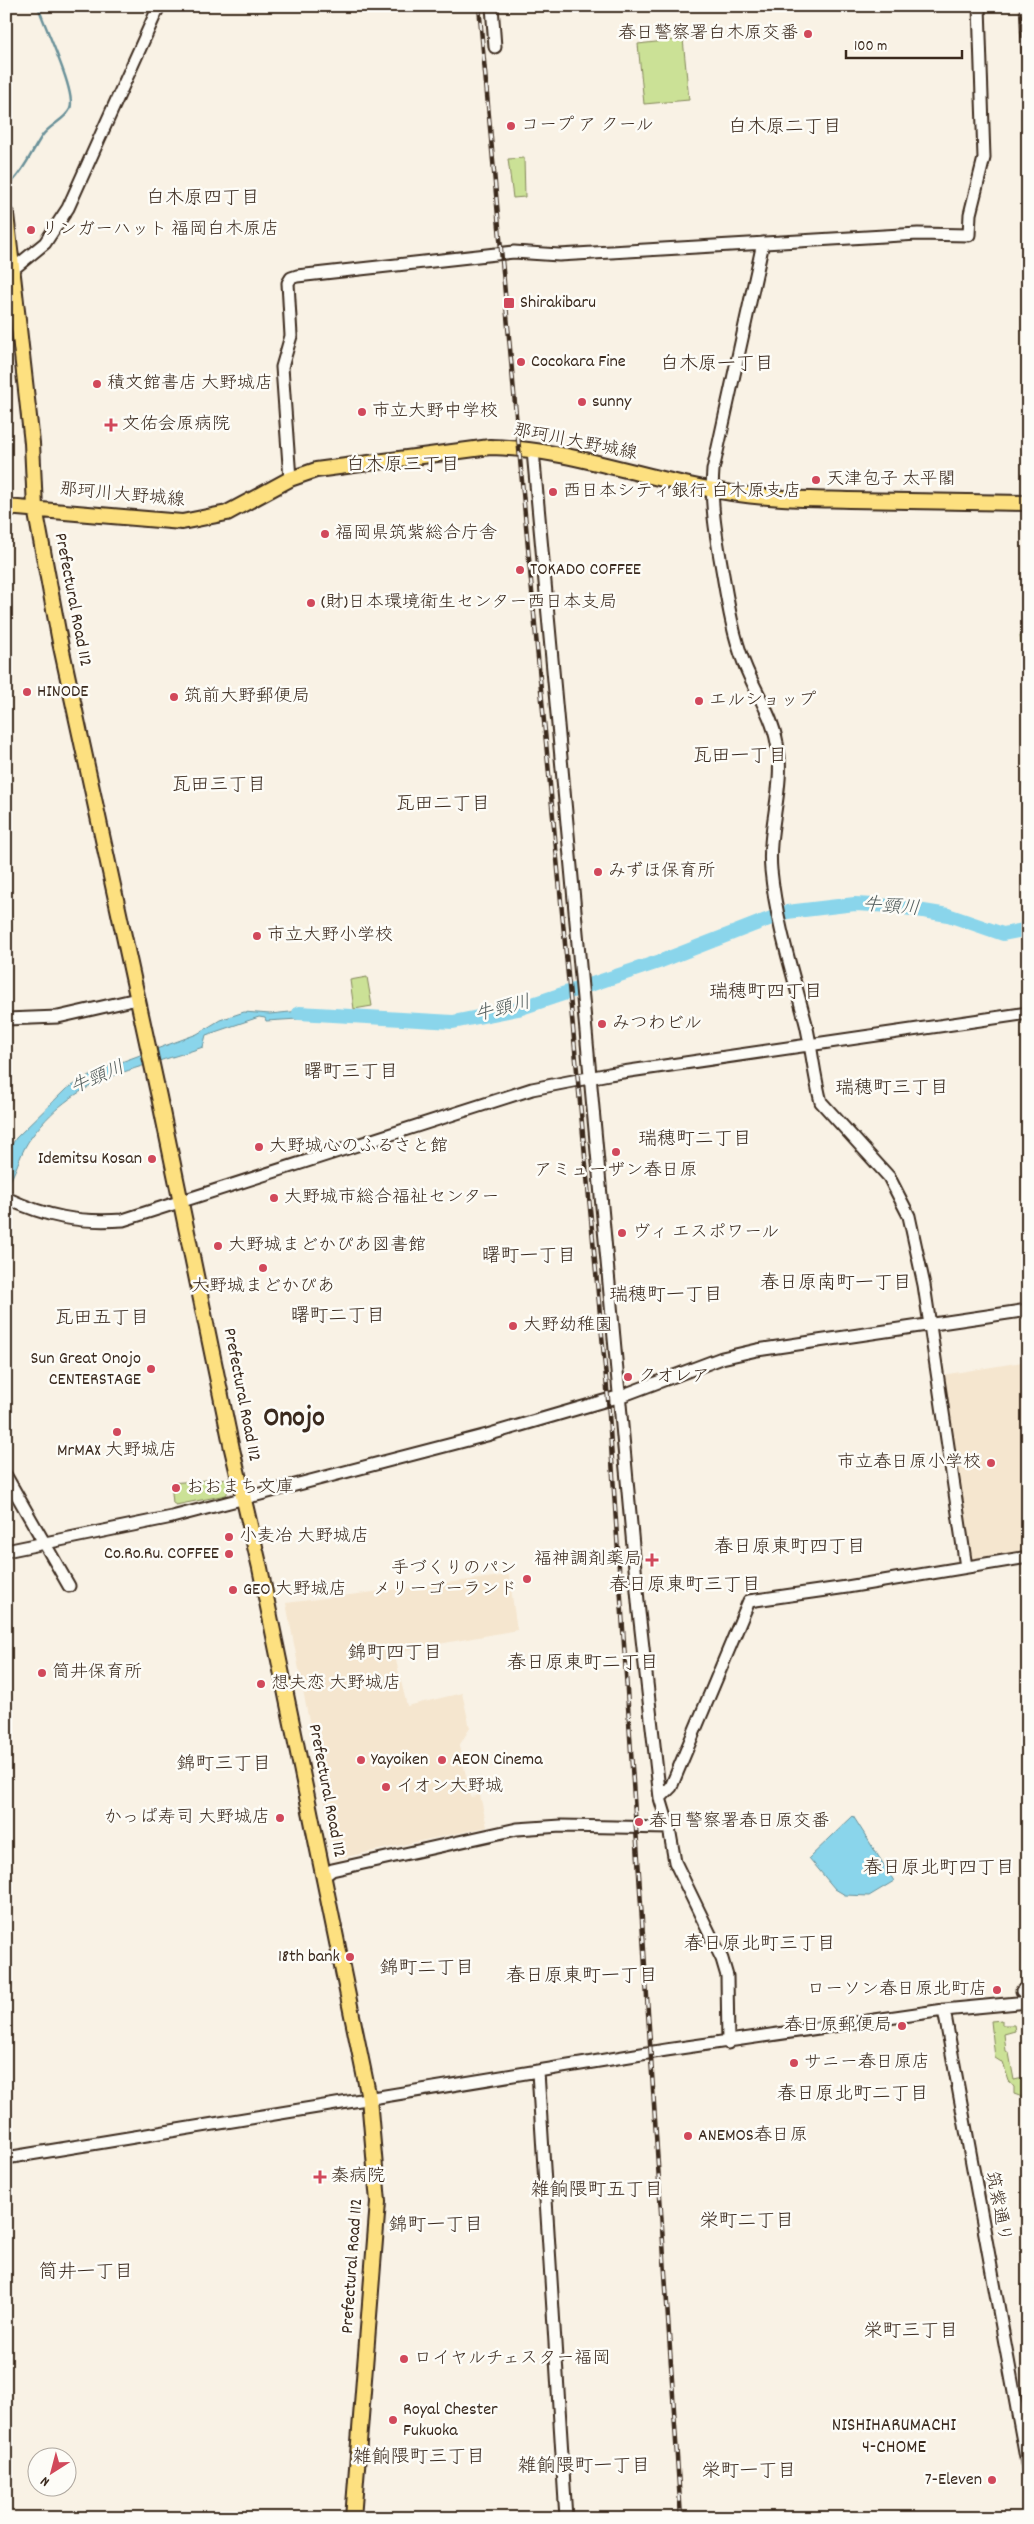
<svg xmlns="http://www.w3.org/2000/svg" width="1034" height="2524" font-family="Dekko,'Klee One',sans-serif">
  <rect width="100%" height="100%" fill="#f9f2e5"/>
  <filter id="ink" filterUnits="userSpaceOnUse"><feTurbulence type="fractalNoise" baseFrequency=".02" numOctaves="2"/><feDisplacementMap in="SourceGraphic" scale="10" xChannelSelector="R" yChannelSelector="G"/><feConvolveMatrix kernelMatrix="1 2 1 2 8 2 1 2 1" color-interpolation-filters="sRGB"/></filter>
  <g filter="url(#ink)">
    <path fill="#f5e6cf" d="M1028,1361V1551L972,1560L969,1558L942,1375Z
      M509,1575L517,1630L394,1652L407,1706L462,1693L470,1728L459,1746L471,1797L480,1795L487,1827L336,1859L286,1603Z"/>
    <path fill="#cbe196" stroke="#83865a" d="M683,39L689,100L644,104L638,44Z
      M524,158L525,197L513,198L508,159Z
      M1028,635V674H1025L1020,636Z
      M367,977L372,1006L354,1009L350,980Z
      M231,1478L233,1484L226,1495L176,1505L173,1503L171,1483Z
      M1002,2020V2025H1014L1015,2031L1004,2034L1006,2051L1009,2053L1014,2080L1028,2077V2099L1014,2094V2087L1009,2081L1003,2063L995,2058L991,2021Z"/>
    <path fill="#8ad5eb" stroke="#6a9199" d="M300,1011L318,1014L298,1019L266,1021L265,1018L259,1017L206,1035L203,1047C132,1072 74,1075 28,1142C19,1156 16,1174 6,1187V1154L16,1138L66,1089L105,1068L197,1034L220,1020L244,1012L270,1014Z
      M853,1816L894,1881L869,1896L845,1895L835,1889L809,1858Z"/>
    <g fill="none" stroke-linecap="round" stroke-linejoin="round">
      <path stroke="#6a9199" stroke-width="2.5" d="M13,181C26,167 32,151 42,136C49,125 65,120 70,109C77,93 44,26 38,6"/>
      <path stroke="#8ad5eb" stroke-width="14" d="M299,1013L453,1022L518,1009L661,961L787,912L855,904L893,906L948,915L1003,934L1028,929"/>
      <g stroke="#3b2a1e" stroke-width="15">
        <path id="minor" d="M492,6L495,47
          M763,243L713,470C710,506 717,540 723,575C728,604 733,635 744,663C754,690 772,714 777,743C786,785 767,827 771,870C776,922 793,974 806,1024C812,1050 814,1076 821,1102L889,1177L909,1216L924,1285L966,1567
          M12,270L45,243L68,208L159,6
          M533,451L639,1612L660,1798L669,1828L675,1862L722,1959L727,1976L728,2043
          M290,479L282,367L291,336L288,283L291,278L297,276L514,252L559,255L918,234L969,235L970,214L984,158L979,6
          M6,1019L58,1017L137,999
          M6,1198C47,1217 78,1223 123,1220L532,1089L609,1074L1028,1013
          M6,1476L69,1586
          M6,1551L172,1517L487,1435L621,1396L722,1358L757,1350L1028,1310
          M660,1798L671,1787L749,1601L847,1587L1028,1557
          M323,1877L332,1870L517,1829L561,1826L669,1828
          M1022,1991L1028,1990
          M944,2010L1028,2469
          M538,2072L566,2518
          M6,2158L666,2050L944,2010L1028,2002"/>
      </g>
      <g stroke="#3b2a1e" stroke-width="18">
        <path id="major" d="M6,214L32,443L35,508L60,642L159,1097L232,1449L260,1568L369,2098L378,2202L353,2518
          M6,507L182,522L227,513L290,479L316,470L490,447C570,448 652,482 732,493C771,499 810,499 849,500C909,501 968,502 1028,503"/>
      </g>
      <use href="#minor" stroke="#fdfcf7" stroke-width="11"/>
      <use href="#major" stroke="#fde080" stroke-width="14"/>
      <g stroke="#3b2a1e" stroke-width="4.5">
        <path id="rail" d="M479,6L537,647L608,1399L681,2518
          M1021,6L1028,168"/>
      </g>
      <use href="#rail" stroke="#fdfcf7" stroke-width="2.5" stroke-dasharray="8" stroke-linecap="butt"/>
    </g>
  </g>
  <g fill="#d1495b" stroke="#fdfcf7" stroke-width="2">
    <circle cx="808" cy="34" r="5"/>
    <circle cx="511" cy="126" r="5"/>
    <circle cx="31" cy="230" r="5"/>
    <rect x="503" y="297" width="12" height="12" rx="2.5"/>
    <circle cx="521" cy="362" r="5"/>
    <circle cx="97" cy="384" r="5"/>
    <circle cx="582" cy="402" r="5"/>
    <circle cx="362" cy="412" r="5"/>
    <path d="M108.5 417.5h5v5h5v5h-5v5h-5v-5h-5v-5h5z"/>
    <circle cx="816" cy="480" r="5"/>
    <circle cx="553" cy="492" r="5"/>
    <circle cx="325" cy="534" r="5"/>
    <circle cx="520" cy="570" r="5"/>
    <circle cx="311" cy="603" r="5"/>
    <circle cx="27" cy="692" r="5"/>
    <circle cx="174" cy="697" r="5"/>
    <circle cx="699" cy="701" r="5"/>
    <circle cx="598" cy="872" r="5"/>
    <circle cx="257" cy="936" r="5"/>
    <circle cx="602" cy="1024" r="5"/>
    <circle cx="259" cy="1147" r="5"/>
    <circle cx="616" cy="1152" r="5"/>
    <circle cx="152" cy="1159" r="5"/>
    <circle cx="274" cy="1198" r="5"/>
    <circle cx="622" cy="1233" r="5"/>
    <circle cx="218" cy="1246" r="5"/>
    <circle cx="263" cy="1268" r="5"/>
    <circle cx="513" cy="1326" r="5"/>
    <circle cx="151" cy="1369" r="5"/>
    <circle cx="628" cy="1377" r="5"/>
    <circle cx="117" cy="1432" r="5"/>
    <circle cx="991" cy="1463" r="5"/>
    <circle cx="176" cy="1488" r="5"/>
    <circle cx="229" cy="1537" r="5"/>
    <circle cx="229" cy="1554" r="5"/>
    <path d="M649.5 1552.5h5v5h5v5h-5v5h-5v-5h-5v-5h5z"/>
    <circle cx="527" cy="1579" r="5"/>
    <circle cx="233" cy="1590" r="5"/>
    <circle cx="42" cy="1673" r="5"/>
    <circle cx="261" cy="1684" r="5"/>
    <circle cx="361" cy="1760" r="5"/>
    <circle cx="442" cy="1760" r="5"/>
    <circle cx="386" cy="1787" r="5"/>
    <circle cx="280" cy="1818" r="5"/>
    <circle cx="639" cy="1822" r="5"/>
    <circle cx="350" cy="1957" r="5"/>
    <circle cx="997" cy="1990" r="5"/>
    <circle cx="902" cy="2026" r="5"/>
    <circle cx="794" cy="2063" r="5"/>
    <circle cx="688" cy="2136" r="5"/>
    <path d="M317.5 2169.5h5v5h5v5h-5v5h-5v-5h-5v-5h5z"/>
    <circle cx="404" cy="2359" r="5"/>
    <circle cx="393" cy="2420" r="5"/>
    <circle cx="992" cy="2480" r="5"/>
  </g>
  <g text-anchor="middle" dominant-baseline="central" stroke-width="5" stroke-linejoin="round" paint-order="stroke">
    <g font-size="18" fill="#3b2a1e" stroke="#fdfcf7" text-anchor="start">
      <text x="798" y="34" text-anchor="end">春日警察署白木原交番</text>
      <text x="521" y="126">コープ ア クール</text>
      <text x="41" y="230">リンガーハット 福岡白木原店</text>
      <text x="520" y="303">Shirakibaru</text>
      <text x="531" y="362">Cocokara Fine</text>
      <text x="107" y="384">積文館書店 大野城店</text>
      <text x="592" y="402">sunny</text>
      <text x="372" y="412">市立大野中学校</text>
      <text x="122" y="425">文佑会原病院</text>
      <text x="826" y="480">天津包子 太平閣</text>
      <text x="563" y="492">西日本シティ銀行 白木原支店</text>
      <text x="335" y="534">福岡県筑紫総合庁舎</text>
      <text x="530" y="570">TOKADO COFFEE</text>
      <text x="321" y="603">(財)日本環境衛生センター西日本支局</text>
      <text x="37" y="692">HINODE</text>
      <text x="184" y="697">筑前大野郵便局</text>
      <text x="709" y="701">エルショップ</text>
      <text x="608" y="872">みずほ保育所</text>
      <text x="267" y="936">市立大野小学校</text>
      <text x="612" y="1024">みつわビル</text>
      <text x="269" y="1147">大野城心のふるさと館</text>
      <text x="142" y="1159" text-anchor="end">Idemitsu Kosan</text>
      <text x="616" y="1171" text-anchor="middle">アミューザン春日原</text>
      <text x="284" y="1198">大野城市総合福祉センター</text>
      <text x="632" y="1233">ヴィ エスポワール</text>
      <text x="228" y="1246">大野城まどかぴあ図書館</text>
      <text x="263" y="1287" text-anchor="middle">大野城まどかぴあ</text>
      <text x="523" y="1326">大野幼稚園</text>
      <text x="141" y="1359" text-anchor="end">Sun Great Onojo<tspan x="141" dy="21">CENTERSTAGE</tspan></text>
      <text x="638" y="1377">クオレア</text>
      <text x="117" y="1451" text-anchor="middle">MrMAX 大野城店</text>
      <text x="981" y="1463" text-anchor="end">市立春日原小学校</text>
      <text x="186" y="1488">おおまち文庫</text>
      <text x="239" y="1537">小麦冶 大野城店</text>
      <text x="219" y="1554" text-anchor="end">Co.Ro.Ru. COFFEE</text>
      <text x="642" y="1560" text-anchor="end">福神調剤薬局</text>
      <text x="517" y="1569" text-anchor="end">手づくりのパン<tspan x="517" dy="21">メリーゴーランド</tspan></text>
      <text x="243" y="1590">GEO 大野城店</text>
      <text x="52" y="1673">筒井保育所</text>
      <text x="271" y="1684">想夫恋 大野城店</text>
      <text x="371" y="1760">Yayoiken</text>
      <text x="452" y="1760">AEON Cinema</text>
      <text x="396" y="1787">イオン大野城</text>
      <text x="270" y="1818" text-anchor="end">かっぱ寿司 大野城店</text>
      <text x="649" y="1822">春日警察署春日原交番</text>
      <text x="340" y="1957" text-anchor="end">18th bank</text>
      <text x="987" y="1990" text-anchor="end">ローソン春日原北町店</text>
      <text x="892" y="2026" text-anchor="end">春日原郵便局</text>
      <text x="804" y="2063">サニー春日原店</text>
      <text x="698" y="2136">ANEMOS春日原</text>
      <text x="331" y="2177">秦病院</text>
      <text x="414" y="2359">ロイヤルチェスター福岡</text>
      <text x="403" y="2410">Royal Chester<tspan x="403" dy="21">Fukuoka</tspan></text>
      <text x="982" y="2480" text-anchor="end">7-Eleven</text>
    </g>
    <g font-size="18" fill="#3b2a1e" stroke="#fdfcf7">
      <text transform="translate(575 443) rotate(11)">那珂川大野城線</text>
      <text transform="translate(122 496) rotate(5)">那珂川大野城線</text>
      <text transform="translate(72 600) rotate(79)">Prefectural Road 112</text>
      <text transform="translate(241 1395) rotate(79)">Prefectural Road 112</text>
      <text transform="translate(326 1791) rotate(79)">Prefectural Road 112</text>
      <text transform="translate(997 2207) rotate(79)">筑紫通り</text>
      <text transform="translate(353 2266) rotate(-86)">Prefectural Road 112</text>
    </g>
    <g font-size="19" fill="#3b2a1e" stroke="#fdfcf7">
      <text x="785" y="128">白木原二丁目</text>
      <text x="203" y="199">白木原四丁目</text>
      <text x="717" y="365">白木原一丁目</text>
      <text x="403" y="466">白木原三丁目</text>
      <text x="740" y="757">瓦田一丁目</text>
      <text x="219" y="786">瓦田三丁目</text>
      <text x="443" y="805">瓦田二丁目</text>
      <text x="766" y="993">瑞穂町四丁目</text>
      <text x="351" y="1073">曙町三丁目</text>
      <text x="892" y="1089">瑞穂町三丁目</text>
      <text x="695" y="1140">瑞穂町二丁目</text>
      <text x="529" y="1257">曙町一丁目</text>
      <text x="836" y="1284">春日原南町一丁目</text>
      <text x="666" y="1296">瑞穂町一丁目</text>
      <text x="338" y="1317">曙町二丁目</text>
      <text x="102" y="1319">瓦田五丁目</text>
      <text x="790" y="1548">春日原東町四丁目</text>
      <text x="685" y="1586">春日原東町三丁目</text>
      <text x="395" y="1654">錦町四丁目</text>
      <text x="583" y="1664">春日原東町二丁目</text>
      <text x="224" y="1765">錦町三丁目</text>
      <text x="939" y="1869">春日原北町四丁目</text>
      <text x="760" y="1945">春日原北町三丁目</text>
      <text x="427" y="1969">錦町二丁目</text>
      <text x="582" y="1977">春日原東町一丁目</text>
      <text x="853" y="2095">春日原北町二丁目</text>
      <text x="597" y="2191">雑餉隈町五丁目</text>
      <text x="747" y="2222">栄町二丁目</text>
      <text x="436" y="2226">錦町一丁目</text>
      <text x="86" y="2273">筒井一丁目</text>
      <text x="911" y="2332">栄町三丁目</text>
      <text x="894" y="2426">NISHIHARUMACHI<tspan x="894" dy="22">4-CHOME</tspan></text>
      <text x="419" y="2458">雑餉隈町三丁目</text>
      <text x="584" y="2467">雑餉隈町一丁目</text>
      <text x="749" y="2472">栄町一丁目</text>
    </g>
    <g font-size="19" font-style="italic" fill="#535d5c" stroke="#fdfcf7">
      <text transform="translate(891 908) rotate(5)">牛頸川</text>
      <text transform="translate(503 1010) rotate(-14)">牛頸川</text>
      <text transform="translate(98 1079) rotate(-23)">牛頸川</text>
    </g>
    <g font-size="28" font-weight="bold" fill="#3b2a1e" stroke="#fdfcf7">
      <text x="294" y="1420">Onojo</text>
    </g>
  </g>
  <rect width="1034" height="2524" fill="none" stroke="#fdfcf7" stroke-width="25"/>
  <rect x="12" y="12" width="1009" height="2499" fill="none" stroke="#3b2a1e" stroke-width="2" filter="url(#ink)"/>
  <g transform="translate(52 2472) rotate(216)"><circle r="24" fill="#fdfcf7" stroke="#afa8a0"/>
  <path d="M0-4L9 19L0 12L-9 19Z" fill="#d1495b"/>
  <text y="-8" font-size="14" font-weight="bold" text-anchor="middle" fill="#3b2a1e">N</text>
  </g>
  <path d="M846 50v8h116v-8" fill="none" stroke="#3b2a1e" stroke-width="2.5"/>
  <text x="854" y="50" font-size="15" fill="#3b2a1e" stroke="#fdfcf7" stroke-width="4" paint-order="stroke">100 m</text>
</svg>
